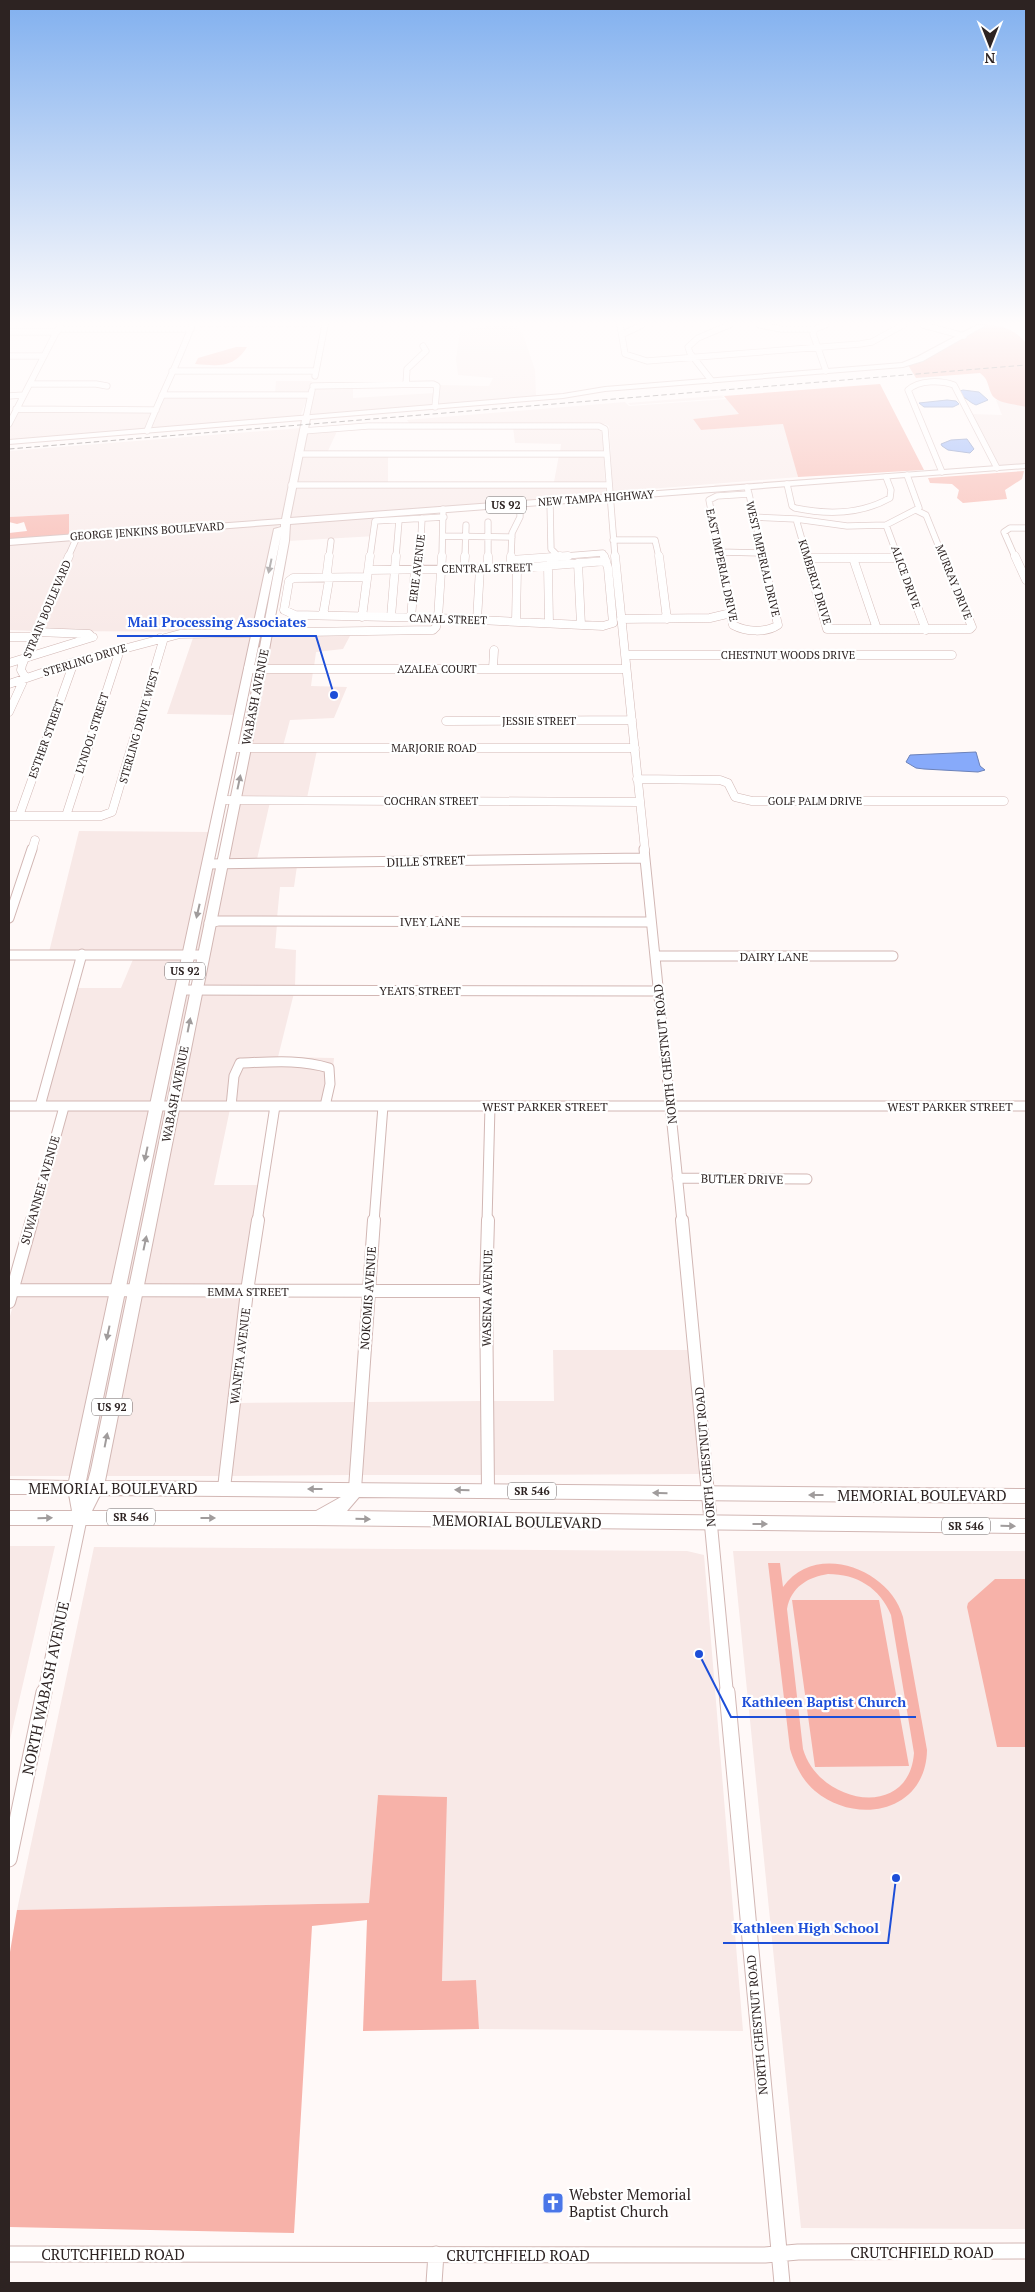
<svg xmlns="http://www.w3.org/2000/svg" width="1035" height="2292" font-family="'PT Serif',serif">
  <rect width="100%" height="100%" fill="#fff9f8"/>
  <path fill="#f8e9e7" d="M198,325H318V328H197Z
    M492,325H515L523,334L535,370L536,396L438,405L439,385L489,386L493,378L458,375L456,359L460,331Z
    M276,381H312L309,394H275Z
    M353,386V398L434,393L433,406L309,416L315,387Z
    M727,395L722,396L724,398L630,405L628,403Z
    M164,396H308L300,417L151,429Z
    M728,399L740,414L693,419L701,430L784,424L798,477L613,492L609,426L605,424H410L407,420L625,402L629,406Z
    M996,400L1026,407V465L999,467L970,414L1002,415Z
    M18,410L153,411L145,429L9,440V428Z
    M513,427L602,428L604,453H560L561,444L515,443Z
    M302,428L283,520L69,535V514L9,517V451Z
    M338,429L327,453H301L306,432Z
    M301,455H388V482H554L559,455H604L605,484H294Z
    M911,472L913,473L716,487L714,485Z
    M605,486L607,496L289,519L294,487Z
    M371,516L376,536L288,541L290,529L289,522Z
    M281,523L275,529L253,632L41,631L79,538Z
    M73,538L35,631L9,630V543Z
    M271,633L351,634L343,649L316,652L314,667H264Z
    M194,635H252L236,715L167,714Z
    M264,670L313,671L311,686L347,687L334,718L290,720L283,746H249Z
    M249,750H317L307,798H239Z
    M238,802H270L257,859L226,861Z
    M79,831L212,832L185,952H49Z
    M212,866H217L200,952H193Z
    M225,866H297L294,887H280L277,918H214Z
    M213,923L277,924L275,948L296,950L295,987H201Z
    M134,957H184L153,1104L46,1102L76,988H121Z
    M192,992L169,1104H161L184,993Z
    M200,992L294,993L278,1057L334,1058L333,1068L316,1060H240L230,1075L226,1103L178,1104Z
    M243,1066H314L325,1070L326,1084L321,1103H235L238,1076Z
    M230,1109L214,1185H259L243,1287H141L176,1110Z
    M67,1110H151L113,1287L18,1286Z
    M160,1110H168L131,1287H123Z
    M16,1294L111,1295L73,1476H9V1320Z
    M121,1295H130L93,1476H84Z
    M139,1295H242L220,1476H103Z
    M553,1350H689L701,1474L493,1475L491,1401H554Z
    M481,1401L482,1475H362L366,1402Z
    M356,1402L351,1475L231,1476L239,1403Z
    M9,1546H55L9,1744Z
    M94,1547L687,1551L704,1555L743,2031L479,2029L476,1980L442,1981L446,1797L378,1795L369,1903L17,1910Z
    M733,1551H1026V2229L801,2228Z"/>
  <path fill="#f7b2a9" fill-rule="evenodd" d="M986,325C1003,325 1015,330 1026,343V407C1016,404 995,404 991,393C987,383 988,379 980,373L916,378L908,365Z
    M236,347H247C234,368 219,366 195,364L198,358Z
    M880,384L924,470L798,477L783,424L701,430L693,419L739,414L724,396Z
    M1024,471L1022,479L1005,490L1007,499L963,503L957,498L959,490L952,484L930,483L928,478Z
    M69,514V535L9,540V533L27,531L24,522L17,524L9,522V517Z
    M768,1563H780L783,1587C816,1541 890,1569 903,1617L927,1750C926,1812 857,1826 815,1791C802,1780 795,1765 790,1749ZM828,1574C857,1574 880,1588 891,1615L914,1753C909,1821 819,1804 803,1749L787,1609C791,1587 808,1577 828,1574Z
    M995,1579H1026V1747H997L967,1607L968,1603Z
    M792,1600H879L909,1766L815,1767Z
    M378,1795L447,1797L442,1981L476,1980L479,2029L363,2031L367,1920L312,1926L294,2233L9,2227V1958L17,1910L369,1903Z"/>
  <path fill="#87aafa" stroke="#6c82b9" d="M963,390L979,392L988,400L976,405C970,403 967,398 961,396L960,391Z
    M947,400L956,401L959,404L953,407H924L919,403Z
    M967,439L974,449L970,453L948,450L942,446L941,444L951,440Z
    M976,752L980,766L985,770L978,772L924,769L916,768L906,762L910,755Z"/>
  <g fill="none" stroke-linecap="round" stroke-linejoin="round">
    <g stroke="#d2b7b4" stroke-width="7">
      <path id="minor-far4" d="M620,325L625,354L647,361L860,344L872,342L903,325
        M760,325L781,329H815
        M825,325L815,329L813,334L826,371
        M923,325L964,336
        M59,329H191
        M9,332H57
        M623,334L642,325
        M9,356H44
        M172,371H316
        M315,376L325,325
        M711,380L690,353L688,347L698,338L729,325
        M30,384H96L107,386
        M406,384L407,369L426,351L423,346
        M313,386L433,384L437,386L435,407
        M162,395H311
        M9,396L23,395
        M16,409L156,410
        M306,418L312,390
        M9,424L60,325
        M147,431C161,395 179,361 192,325
        M303,431L368,426H599L605,429L615,557
        M298,454H607
        M942,472L908,390C919,380 941,380 954,385L997,468
        M787,484L792,506L795,508C828,515 860,515 890,498L891,490L886,477
        M291,485H608
        M747,487L749,494
        M749,494L763,557
        M550,502L551,549L559,557
        M916,510L926,515L943,557
        M753,517L796,519L847,526L886,525L919,508L907,475
        M796,519L807,557
        M488,522V557
        M886,525L898,557
        M443,536L512,537
        M613,540H655L659,557
        M720,552L761,553
        M68,557L77,537
        M329,557L331,541
        M370,557L375,521L444,517
        M396,557L399,520
        M420,557L422,518
        M442,557L443,509
        M465,557L466,525
        M511,557L512,533L520,517V504
        M552,557L603,553L604,557
        M720,557L709,500L717,496L749,494
        M1015,557L1004,532L1010,528H1026"/>
    </g>
    <g stroke="#d2b7b4" stroke-width="9">
      <path id="minor-far3" d="M488,556V568
        M511,556V565L517,569L516,622
        M615,556L645,850
        M659,556L667,619
        M720,556L733,625C746,632 766,633 778,625L762,556
        M806,556L827,629H970L972,627L943,556
        M898,556L926,630
        M1015,556L1026,580
        M807,558H899
        M853,558L877,629
        M511,560L568,556
        M578,563L581,625
        M464,568L465,556
        M369,570L519,568L606,561
        M367,577L293,578L289,581L284,610L295,615L438,618L603,626L613,623L608,568L604,556
        M323,615L329,580L327,572L329,556
        M362,617L370,556
        M391,617L396,556
        M411,618L415,570L419,567L420,556
        M621,619L710,618L731,613
        M477,620L480,568
        M549,623L548,566L560,556
        M37,632L89,634L92,637
        M9,637H34
        M625,655H952
        M9,663L93,637
        M248,669H626
        M493,669L494,650
        M9,684L74,662L180,634L433,630L436,627L438,618L442,556
        M9,712L25,677L21,670L22,665L69,556
        M446,721L632,720
        M233,748H635
        M637,779L720,780L728,783L735,797L752,801H1004
        M222,800L639,802
        M9,816H101L112,812L163,641L160,638
        M19,816L74,662
        M66,816L118,656L116,650
        M32,850L35,840"/>
    </g>
    <g stroke="#d2b7b4" stroke-width="11">
      <path id="minor-far2" d="M644,849L682,1222
        M208,864L644,858
        M9,918L32,849
        M209,923L218,921L651,922
        M9,955H203
        M655,956H893
        M181,990L658,991
        M9,1106H1026
        M40,1106L82,954
        M231,1106L234,1076L240,1063C270,1062 300,1059 329,1068L330,1084L325,1106
        M677,1178L807,1179
        M32,1222L64,1107
        M257,1222L275,1106
        M374,1222L383,1106
        M487,1222L490,1106"/>
    </g>
    <g stroke="#d2b7b4" stroke-width="14">
      <path id="minor-far1" d="M488,1220L486,1291L488,1490
        M682,1220L727,1694
        M9,1290L486,1291
        M9,1302L32,1220
        M224,1488L247,1291L258,1220
        M355,1489L374,1220
        M44,1694L81,1517"/>
    </g>
    <g stroke="#d2b7b4" stroke-width="17">
      <path id="minor" d="M727,1692L782,2283
        M9,1859L44,1692
        M9,2254L765,2255L798,2252L1026,2251
        M434,2283L436,2254"/>
    </g>
    <g stroke="#d2b7b4" stroke-width="2">
      <path id="major" d="M977,325H986L923,361L903,367L605,391L563,398L310,419L290,518L1026,464V468L290,524L289,541L251,748L105,1481L1026,1489V1503L359,1497L347,1511L1026,1519V1533L314,1525H9V1511H72L69,1494H9V1480L69,1481L274,529L281,527V524L9,545V539L282,519L302,420L9,444V440L563,394L605,387L902,363L917,357ZM281,535L241,748L91,1470L88,1481H86ZM100,1495L341,1497L316,1511H92Z"/>
    </g>
    <use href="#minor-far4" stroke="#fff" stroke-width="5.5"/>
    <use href="#minor-far3" stroke="#fff" stroke-width="8"/>
    <use href="#minor-far2" stroke="#fff" stroke-width="9"/>
    <use href="#minor-far1" stroke="#fff" stroke-width="12"/>
    <use href="#minor" stroke="#fff" stroke-width="15"/>
    <use href="#major" fill="#fff" fill-rule="evenodd"/>
    <path stroke="#6b6261" stroke-width="1" stroke-dasharray="5.5 3" stroke-linecap="butt" d="M9,449L1026,365"/>
  </g>
  <defs><path id="oneway-solid" d="M-6-.8H1V-3.2L6.5 0L1 3.2V.8H-6Z" transform="scale(1.25)"/></defs>
  <g fill="#a09c9c">
    <use href="#oneway-solid" transform="translate(270 566) rotate(102)"/>
    <use href="#oneway-solid" transform="translate(239 782) rotate(-78)"/>
    <use href="#oneway-solid" transform="translate(198 911) rotate(103)"/>
    <use href="#oneway-solid" transform="translate(189 1025) rotate(-79)"/>
    <use href="#oneway-solid" transform="translate(146 1154) rotate(102)"/>
    <use href="#oneway-solid" transform="translate(145 1243) rotate(-78)"/>
    <use href="#oneway-solid" transform="translate(108 1333) rotate(102)"/>
    <use href="#oneway-solid" transform="translate(106 1440) rotate(-79)"/>
    <use href="#oneway-solid" transform="translate(315 1489) rotate(-180)"/>
    <use href="#oneway-solid" transform="translate(462 1490) rotate(-179)"/>
    <use href="#oneway-solid" transform="translate(660 1493) rotate(-179)"/>
    <use href="#oneway-solid" transform="translate(816 1495) rotate(-180)"/>
    <use href="#oneway-solid" transform="translate(45 1518) rotate(-1)"/>
    <use href="#oneway-solid" transform="translate(208 1518)"/>
    <use href="#oneway-solid" transform="translate(363 1519) rotate(1)"/>
    <use href="#oneway-solid" transform="translate(760 1524)"/>
    <use href="#oneway-solid" transform="translate(1008 1526) rotate(1)"/>
  </g>
  <linearGradient id="sky" x2="0" y2="1"><stop stop-color="#81b0ef"/><stop offset="0.5" stop-color="#fffcfc"/><stop offset="1" stop-color="#fffcfc" stop-opacity="0"/></linearGradient>
  <rect width="1035" height="646" fill="url(#sky)"/>
  <defs>
    <g id="church-square" transform="scale(1.125)"><rect x="-9" y="-9" width="18" height="18" rx="4" fill="#4a76e8" stroke="#fff"/><path d="M-1.2-6h2.4v3.5h3.3v2.4h-3.3V6h-2.4V-.1h-3.3v-2.4h3.3Z" fill="#fff"/></g>
  </defs>
  <g fill-rule="evenodd">
    <use href="#church-square" x="553" y="2203"/>
  </g>
  <g text-anchor="middle" dominant-baseline="central" stroke-width="4.5" stroke-linejoin="round" paint-order="stroke">
    <g font-size="11" fill="#2d2322" stroke="#fff">
      <text transform="translate(596 498) rotate(-4)">NEW TAMPA HIGHWAY</text>
      <text transform="translate(147 531) rotate(-4)">GEORGE JENKINS BOULEVARD</text>
      <text transform="translate(763 559) rotate(77)">WEST IMPERIAL DRIVE</text>
      <text transform="translate(722 565) rotate(78)">EAST IMPERIAL DRIVE</text>
      <text transform="translate(417 568) rotate(-83)">ERIE AVENUE</text>
      <text transform="translate(487 568) rotate(-1)">CENTRAL STREET</text>
      <text transform="translate(906 577) rotate(70)">ALICE DRIVE</text>
      <text transform="translate(815 582) rotate(73)">KIMBERLY DRIVE</text>
      <text transform="translate(954 582) rotate(68)">MURRAY DRIVE</text>
      <text transform="translate(47 609) rotate(-67)">STRAIN BOULEVARD</text>
      <text transform="translate(448 619) rotate(2)">CANAL STREET</text>
      <text x="788" y="655">CHESTNUT WOODS DRIVE</text>
      <text transform="translate(85 660) rotate(-17)">STERLING DRIVE</text>
      <text x="437" y="669">AZALEA COURT</text>
      <text x="539" y="721">JESSIE STREET</text>
      <text transform="translate(139 726) rotate(-74)">STERLING DRIVE WEST</text>
      <text transform="translate(92 733) rotate(-72)">LYNDOL STREET</text>
      <text transform="translate(46 739) rotate(-70)">ESTHER STREET</text>
      <text x="434" y="748">MARJORIE ROAD</text>
      <text x="431" y="801">COCHRAN STREET</text>
      <text x="815" y="801">GOLF PALM DRIVE</text>
    </g>
    <g fill="#fff" stroke="#6c6564" stroke-width="1">
      <rect x="486" y="496.5" width="40" height="17" rx="4"/>
      <rect x="165" y="962.5" width="40" height="17" rx="4"/>
      <rect x="92" y="1398.5" width="40" height="17" rx="4"/>
      <rect x="508" y="1482.5" width="48" height="17" rx="4"/>
      <rect x="107" y="1508.5" width="48" height="17" rx="4"/>
      <rect x="942" y="1517.5" width="48" height="17" rx="4"/>
    </g>
    <g font-size="11" font-weight="bold" fill="#2d2322">
      <text x="506" y="505">US 92</text>
      <text x="185" y="971">US 92</text>
      <text x="112" y="1407">US 92</text>
      <text x="532" y="1491">SR 546</text>
      <text x="131" y="1517">SR 546</text>
      <text x="966" y="1526">SR 546</text>
    </g>
    <g font-size="12" fill="#2d2322" stroke="#fff">
      <text transform="translate(255 697) rotate(-79)">WABASH AVENUE</text>
      <text transform="translate(426 861) rotate(-2)">DILLE STREET</text>
      <text x="430" y="921">IVEY LANE</text>
      <text x="774" y="956">DAIRY LANE</text>
      <text x="420" y="990">YEATS STREET</text>
      <text transform="translate(665 1054) rotate(-96)">NORTH CHESTNUT ROAD</text>
      <text transform="translate(175 1094) rotate(-79)">WABASH AVENUE</text>
      <text x="545" y="1106">WEST PARKER STREET</text>
      <text x="950" y="1106">WEST PARKER STREET</text>
      <text transform="translate(742 1179) rotate(1)">BUTLER DRIVE</text>
      <text transform="translate(40 1190) rotate(-74)">SUWANNEE AVENUE</text>
      <text x="248" y="1291">EMMA STREET</text>
      <text transform="translate(368 1298) rotate(-86)">NOKOMIS AVENUE</text>
      <text transform="translate(487 1298) rotate(-89)">WASENA AVENUE</text>
      <text transform="translate(240 1356) rotate(-83)">WANETA AVENUE</text>
      <text transform="translate(705 1457) rotate(-95)">NORTH CHESTNUT ROAD</text>
      <text transform="translate(757 2025) rotate(-95)">NORTH CHESTNUT ROAD</text>
    </g>
    <g font-size="15" fill="#2d2322" stroke="#fff">
      <text x="113" y="1488">MEMORIAL BOULEVARD</text>
      <text x="922" y="1495">MEMORIAL BOULEVARD</text>
      <text transform="translate(517 1521) rotate(1)">MEMORIAL BOULEVARD</text>
      <text transform="translate(45 1688) rotate(-78)">NORTH WABASH AVENUE</text>
      <text x="922" y="2252">CRUTCHFIELD ROAD</text>
      <text x="113" y="2254">CRUTCHFIELD ROAD</text>
      <text x="518" y="2255">CRUTCHFIELD ROAD</text>
    </g>
    <g font-size="15" fill="#2d2322" stroke="#fff" text-anchor="start">
      <text x="569" y="2194">Webster Memorial<tspan x="569" dy="17">Baptist Church</tspan></text>
    </g>
  </g>
  <path fill="none" stroke="#1d4ed8" stroke-width="2" d="M334 695L316 636H117M699 1654L731 1717H916M896 1878L888 1943H723"/>
  <g fill="#1d4ed8" stroke="#fff" stroke-width="2">
    <circle cx="334" cy="695" r="5"/>
    <circle cx="699" cy="1654" r="5"/>
    <circle cx="896" cy="1878" r="5"/>
  </g>
  <g font-size="14" text-anchor="middle" font-weight="bold" fill="#1d4ed8" stroke="#fff" stroke-width="4.5" stroke-linejoin="round" paint-order="stroke">
    <text x="217" y="627">Mail Processing Associates</text>
    <text x="824" y="1707">Kathleen Baptist Church</text>
    <text x="806" y="1933">Kathleen High School</text>
  </g>
  <rect width="1035" height="2292" fill="none" stroke="#2d2322" stroke-width="20"/>
  <g transform="translate(990 45) rotate(180)" stroke="#ffffff" stroke-width="4" paint-order="stroke">
  <path d="M0-4L9 19L0 12L-9 19Z" fill="#2d2322"/>
  <text y="-8" font-size="14" font-weight="bold" text-anchor="middle" fill="#2d2322">N</text>
  </g>
</svg>
